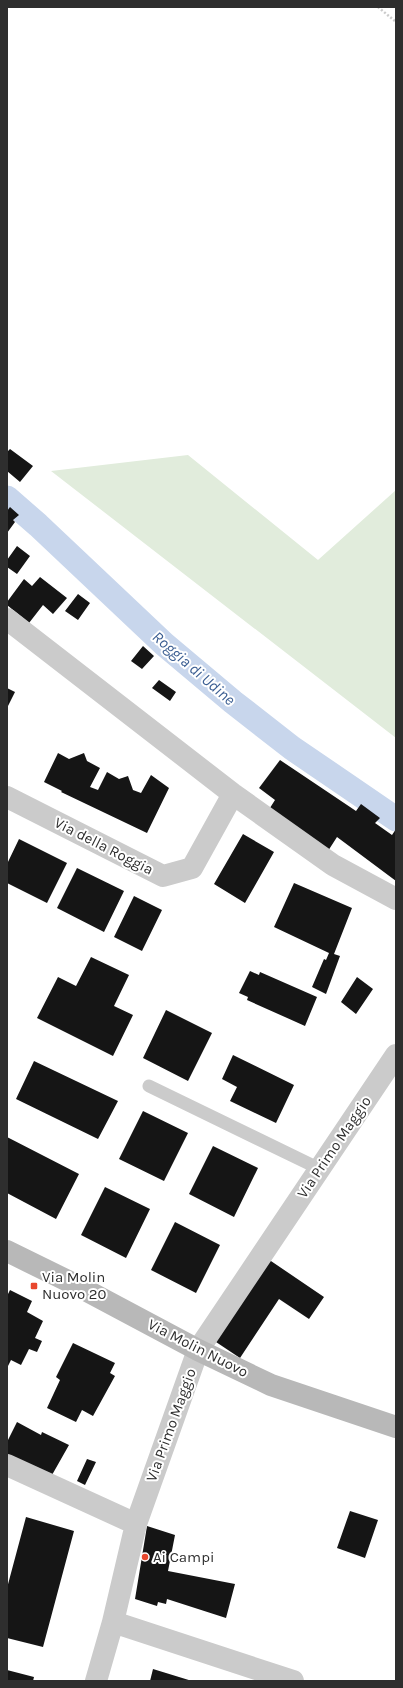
<svg xmlns="http://www.w3.org/2000/svg" width="403" height="1688" font-family="Karla,sans-serif">
  <rect width="100%" height="100%" fill="#fff"/>
  <path fill="#e1ecdc" d="M188,455L318,560L396,490V738L51,471Z"/>
  <g fill="none" stroke-linecap="round" stroke-linejoin="round">
    <path stroke="#c8d6ec" stroke-width="25" d="M7,498L38,525L164,644L233,702L292,748L396,819"/>
  </g>
  <path fill="#151515" d="M10,449L33,466L20,482L7,471V452Z
    M10,507L19,515L13,520L15,522L7,533V511Z
    M17,546L30,556L17,574L7,567V560Z
    M40,577L67,598L53,614L43,605L29,623L7,605V602L24,579L32,586Z
    M78,594L90,603L78,620L65,611Z
    M143,646L154,656L142,669L131,661Z
    M159,680L176,692L170,701L152,688Z
    M7,688L15,692L7,708Z
    M58,753L69,759L84,753L87,761L100,768L90,787L98,790L107,772L119,779L128,776L133,790L141,793L151,775L169,788L147,833L61,792L62,791L44,782Z
    M280,760L356,811L361,804L380,818L375,823L392,835L396,829V881L337,837L328,851L268,811L275,800L259,788Z
    M243,834L274,852L245,903L214,884Z
    M19,839L67,863L47,903L7,883V864Z
    M77,868L124,891L104,932L57,908Z
    M294,883L352,908L334,954L340,956L326,994L312,987L324,959L326,960L329,953L274,927Z
    M134,896L162,910L142,951L114,937Z
    M91,957L129,975L114,1006L133,1015L113,1056L37,1018L58,977L76,986Z
    M250,971L259,975L260,972L317,997L305,1026L247,1000L248,997L239,993Z
    M357,977L373,989L356,1014L341,1002Z
    M166,1010L212,1033L188,1081L143,1058Z
    M233,1055L294,1085L276,1123L230,1101L237,1087L222,1079Z
    M34,1061L118,1101L98,1139L16,1099Z
    M143,1111L188,1133L164,1181L119,1159Z
    M7,1137L79,1174L56,1219L7,1193Z
    M213,1146L258,1168L234,1217L189,1194Z
    M105,1187L150,1209L126,1258L81,1235Z
    M175,1222L220,1245L196,1293L151,1270Z
    M268,1259L324,1297L309,1319L279,1299L240,1358L213,1340Z
    M10,1290L32,1301L27,1312L43,1321L35,1338L42,1341L37,1352L29,1349L21,1365L11,1360L7,1368V1296Z
    M73,1343L115,1363L110,1373L115,1376L93,1416L82,1410L76,1422L47,1408L60,1380L56,1377Z
    M17,1422L41,1435L42,1432L69,1445L52,1475L7,1454V1442Z
    M87,1459L96,1462L85,1485L77,1481Z
    M350,1511L378,1520L365,1558L337,1548Z
    M26,1517L74,1531L43,1647L7,1638V1588Z
    M147,1526L175,1535L168,1571L235,1584L226,1618L167,1599L166,1604L158,1602L157,1606L135,1599Z
    M153,1669L192,1681H150Z
    M7,1670L34,1677L33,1681H7Z"/>
  <g fill="none" stroke-linecap="round" stroke-linejoin="round">
    <path stroke="#cbcbcb" stroke-width="2.5" stroke-dasharray="2 2" stroke-linecap="butt" d="M378,7L396,22"/>
    <path stroke="#cbcbcb" stroke-width="13" d="M149,1086L320,1169"/>
    <path stroke="#cbcbcb" stroke-width="22" d="M7,619L233,794L333,865L396,899
      M7,797L163,876L192,868L233,794
      M7,1465L136,1524
      M113,1622L293,1681
      M96,1681L113,1622L136,1524L198,1350L396,1055"/>
    <path stroke="#b8b8b8" stroke-width="22" d="M7,1251L76,1285L198,1350L271,1385L396,1427"/>
  </g>
  <g fill="#e8472e" stroke="#fff" stroke-width="1.5">
    <rect x="30" y="1282" width="8" height="8" rx="2"/>
    <circle cx="145" cy="1557" r="4"/>
  </g>
  <g text-anchor="middle" dominant-baseline="central" stroke-width="4" stroke-linejoin="round" paint-order="stroke">
    <g font-size="15" fill="#2e2e2e" stroke="#fff">
      <text transform="translate(104 846) rotate(27)">Via della Roggia</text>
      <text transform="translate(334 1147) rotate(-56)">Via Primo Maggio</text>
      <text transform="translate(198 1348) rotate(27)">Via Molin Nuovo</text>
      <text transform="translate(171 1425) rotate(-70)">Via Primo Maggio</text>
    </g>
    <g font-size="15" fill="#2e2e2e" stroke="#fff" text-anchor="start">
      <text x="42" y="1277">Via Molin<tspan x="42" dy="17">Nuovo 20</tspan></text>
      <text x="153" y="1557">Ai Campi</text>
    </g>
    <g font-size="16" font-style="italic" fill="#3b5e92" stroke="#fff">
      <text transform="translate(194 668) rotate(41)">Roggia di Udine</text>
    </g>
  </g>
  <rect width="403" height="1688" fill="none" stroke="#2e2e2e" stroke-width="16"/>
</svg>
